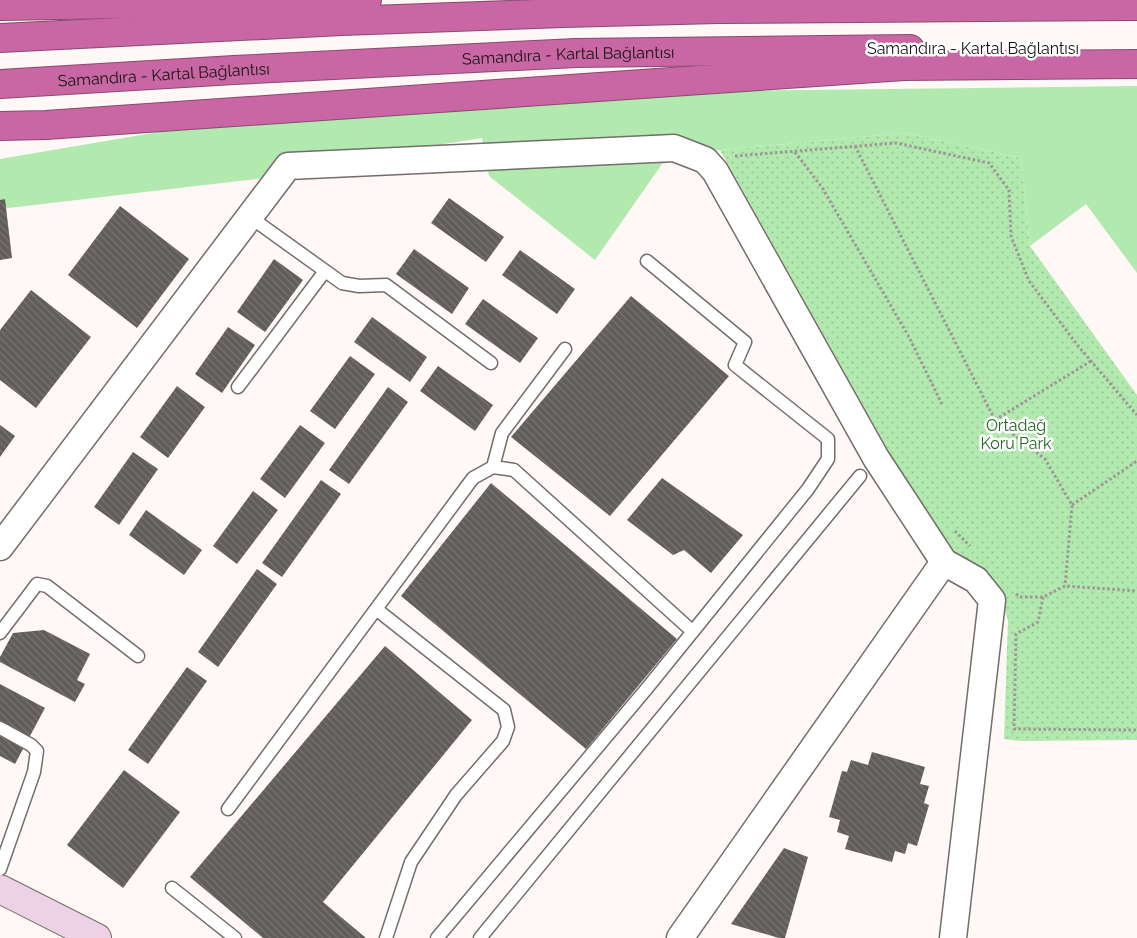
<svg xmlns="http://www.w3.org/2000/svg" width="1137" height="938" font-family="Raleway,sans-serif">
  <defs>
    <pattern id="park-dots" width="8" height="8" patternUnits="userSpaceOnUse" patternTransform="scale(1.25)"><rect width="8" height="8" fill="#b2e9af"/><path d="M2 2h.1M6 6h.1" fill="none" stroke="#98c796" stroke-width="1.8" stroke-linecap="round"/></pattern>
    <pattern id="building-back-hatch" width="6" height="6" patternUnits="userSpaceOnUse" patternTransform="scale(1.25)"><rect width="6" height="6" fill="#615d5a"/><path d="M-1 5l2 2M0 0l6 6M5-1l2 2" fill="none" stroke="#777472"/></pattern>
  </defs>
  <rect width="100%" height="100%" fill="#fff8f6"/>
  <path fill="#b2e9af" d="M1137,86V273L1086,204L1030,246L1021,158L905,133L720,150L662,164L595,260L489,176L482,138L450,143L265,178L0,209V159L176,129L631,92Z"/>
  <path fill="url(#park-dots)" d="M905,133L1021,158L1030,246L1137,395V740L1021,741L1004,739L1008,620L999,595L961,559L923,517L892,457L720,150Z"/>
  <path fill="url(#building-back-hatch)" d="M449,198L504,237L486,262L431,223Z
    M5,199L12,258L0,260V200Z
    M120,206L189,259L137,328L68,275Z
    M414,249L469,288L452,314L396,274Z
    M520,250L575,289L557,314L502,275Z
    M274,259L303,280L265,332L237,312Z
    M31,290L91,337L36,408L0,380V330Z
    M631,296L729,376L610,516L511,437Z
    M483,299L538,338L520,363L465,324Z
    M372,317L427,357L410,382L354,342Z
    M228,327L255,345L222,393L195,374Z
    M350,356L375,374L335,429L310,411Z
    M438,366L493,405L475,431L420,391Z
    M177,386L205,407L168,458L140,437Z
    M388,387L408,402L349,484L329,470Z
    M0,425L15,436L0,457Z
    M300,425L325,443L285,498L260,479Z
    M133,452L158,469L119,525L94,507Z
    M662,478L743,535L711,573L684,550L673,555L627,520Z
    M321,480L341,494L282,577L262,563Z
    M491,483L677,639L586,749L401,596Z
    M253,491L278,510L237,564L213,546Z
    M146,510L202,550L184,575L129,535Z
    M257,569L277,584L218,667L198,652Z
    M44,630L90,654L77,680L85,684L75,702L0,662V657L13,633Z
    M385,646L472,720L323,902L366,938H263L190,877Z
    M187,667L207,681L148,764L128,750Z
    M0,684L45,708L15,764L0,756Z
    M872,752L925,767L920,784L929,786L924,803L929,805L917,846L908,843L905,854L895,851L892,862L845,849L849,836L837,832L840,820L829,817L842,771L847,772L851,760L868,765Z
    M124,770L180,812L123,888L67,845Z
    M784,848L808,857L785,938H779L731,924Z"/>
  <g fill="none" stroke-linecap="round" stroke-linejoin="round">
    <g stroke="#736d6b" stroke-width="15">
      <path id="service" d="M250,217L342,283L359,286L386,285L491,363
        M238,387L325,271
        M493,467L502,433L565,349
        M376,609L504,710L508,727L503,741L456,795L411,862L386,938
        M0,633L37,584L47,586L138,656
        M0,728L31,745L37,751L34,772L0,869
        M228,809L473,478L493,467L514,470L692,631
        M172,888L235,938
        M437,938L648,687L808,489L828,459V439L735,365L745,342L647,261
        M480,938L860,476"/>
    </g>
    <g stroke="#736d6b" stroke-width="29">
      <path id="minor" d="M0,547L288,166L674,148L705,160L715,171L876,458L944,562L680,938
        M944,562L976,580L992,600L953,938"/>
    </g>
    <g stroke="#736d6b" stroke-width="30">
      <path id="secondary" d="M0,889L97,938"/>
    </g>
    <g stroke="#894a71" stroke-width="30">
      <g id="motorway">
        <path d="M0,6L367,0"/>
        <path d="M0,38L342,21L564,13L718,9L1137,6"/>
        <path id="s1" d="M0,84L234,70L576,53L910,49"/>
        <path d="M0,126L46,125L904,66L1137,64"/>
      </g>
    </g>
    <path stroke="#9d9896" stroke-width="3" stroke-dasharray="2.5 2.5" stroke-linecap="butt" d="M855,146L995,420L1045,459L1072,505L1065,586
      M795,152L823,189L909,337L942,404
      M735,156L896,143L989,163L1009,190L1011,236L1029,281L1079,347L1137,415
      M995,420L1091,361
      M1072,505L1137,461
      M955,531L970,546
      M1016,594L1020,597H1043L1065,586L1137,591
      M1043,597L1038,622L1016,634L1014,729L1137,730"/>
    <use href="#service" stroke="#fff" stroke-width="12"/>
    <use href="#minor" stroke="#fff" stroke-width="26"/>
    <use href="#secondary" stroke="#eed1e4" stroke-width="28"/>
    <use href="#motorway" stroke="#c867a4" stroke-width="28"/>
  </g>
  <g text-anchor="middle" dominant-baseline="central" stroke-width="5" stroke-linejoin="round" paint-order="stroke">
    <g font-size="16" fill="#151312" stroke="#fff">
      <text x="973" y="48">Samandıra - Kartal Bağlantısı</text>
      <text stroke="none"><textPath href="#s1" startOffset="569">Samandıra - Kartal Bağlantısı</textPath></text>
      <text stroke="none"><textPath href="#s1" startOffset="164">Samandıra - Kartal Bağlantısı</textPath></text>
    </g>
    <g font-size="16" fill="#236724" stroke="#fff">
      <text x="1016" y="425">Ortadağ<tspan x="1016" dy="18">Koru Park</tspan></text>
    </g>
  </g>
</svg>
